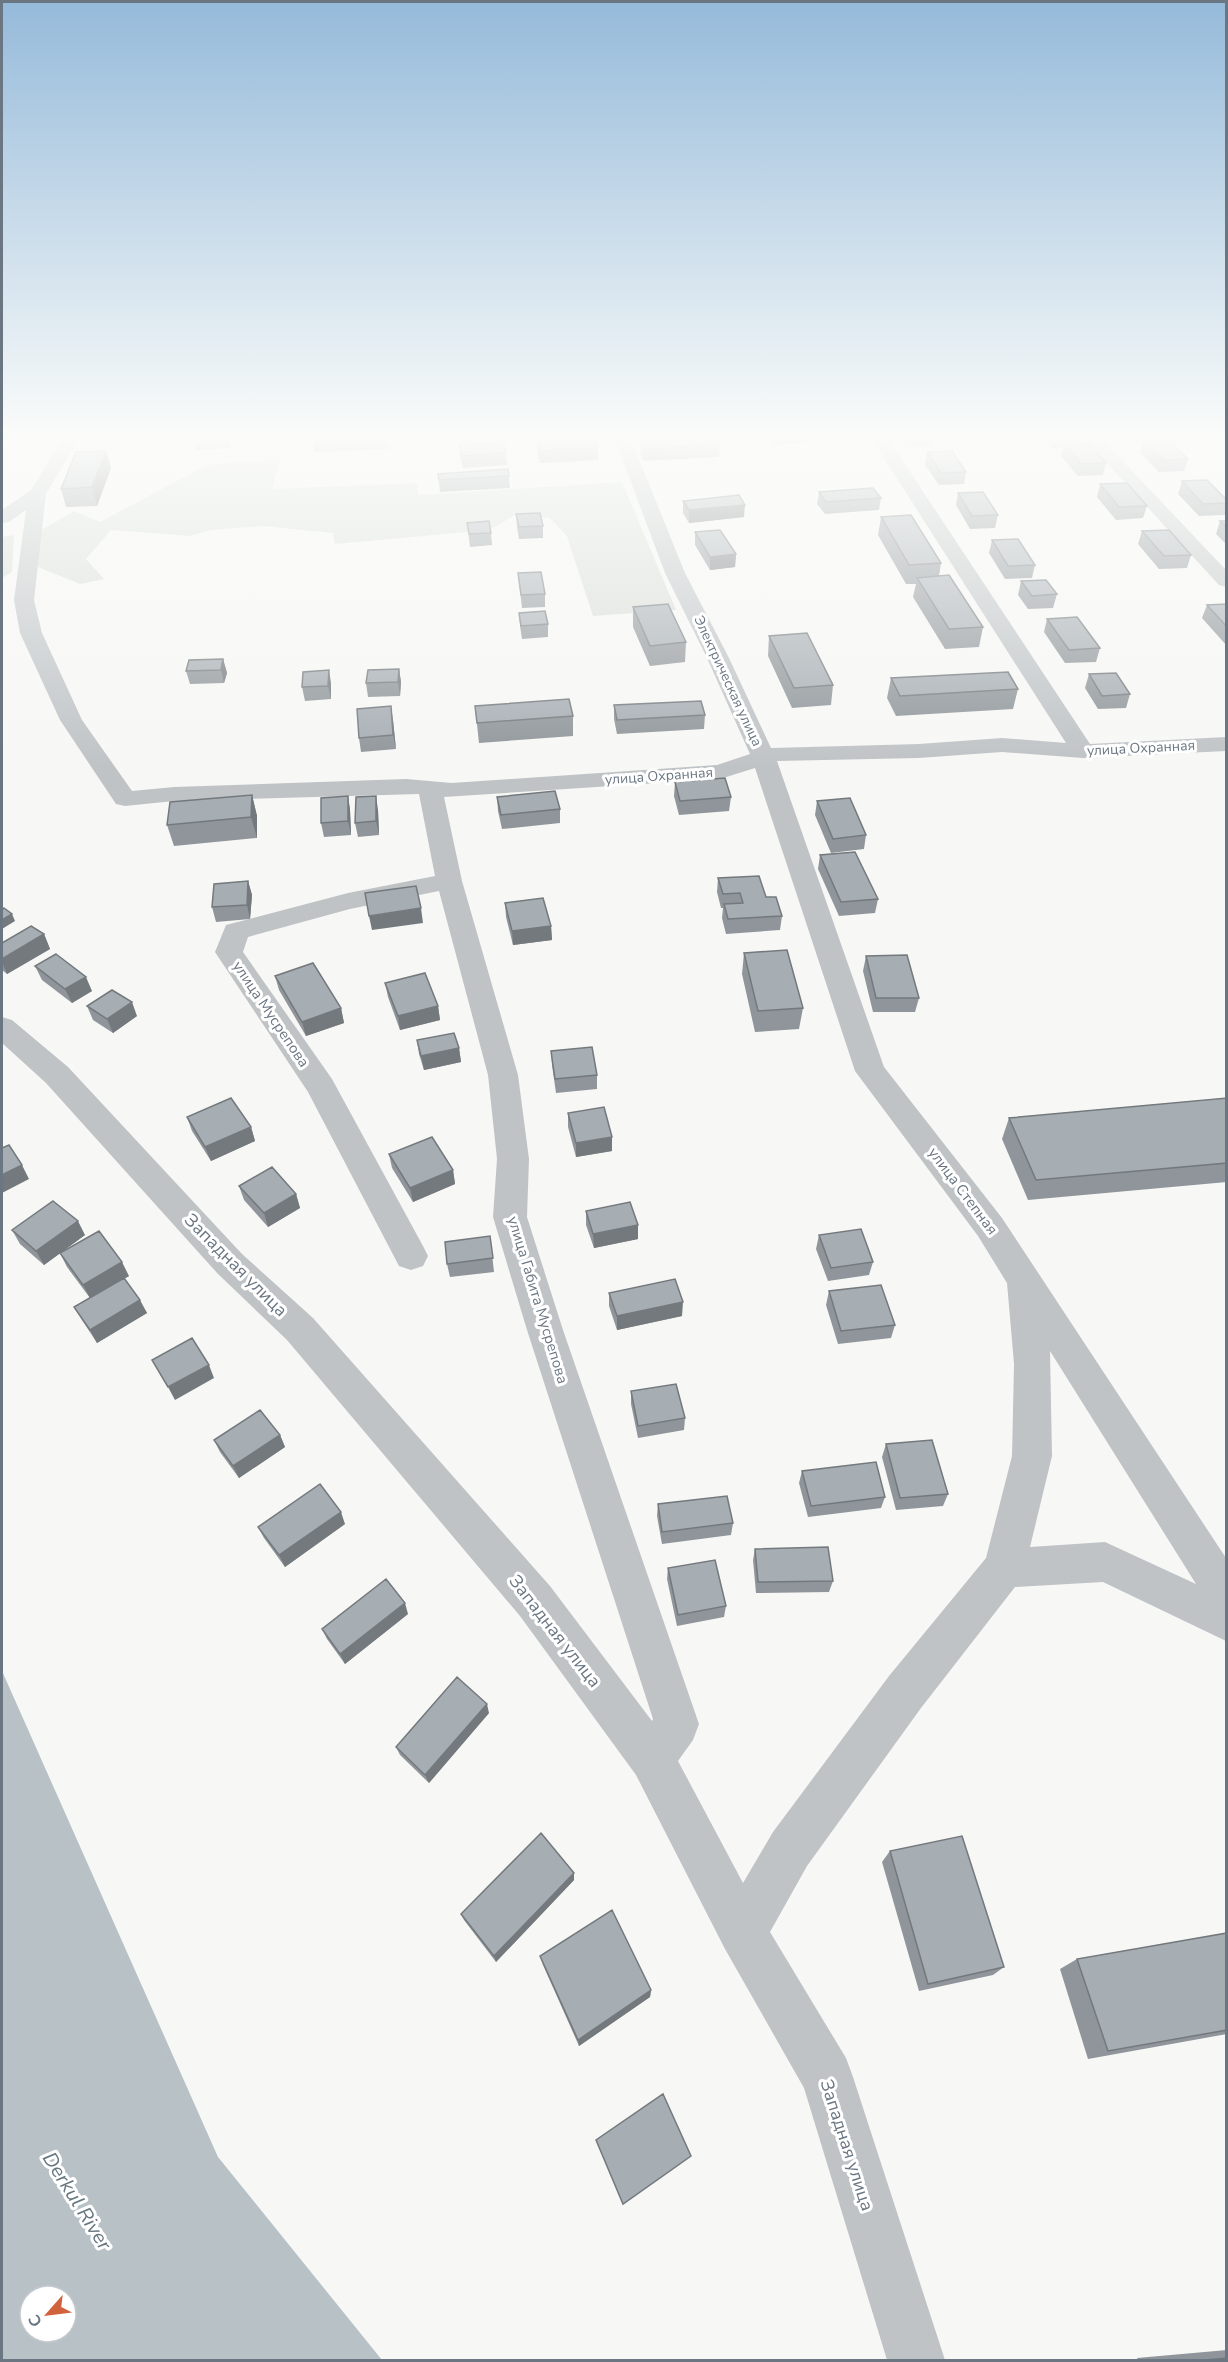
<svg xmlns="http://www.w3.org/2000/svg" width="1228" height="2362" font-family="'Nunito Sans',sans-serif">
  <rect width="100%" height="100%" fill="#f7f8f5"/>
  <path fill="#d7dcd5" d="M280,459L272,489L417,483L418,495L622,482L676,610L593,616L567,536L550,518L515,515L489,530L335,544L333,533L264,526L210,530L190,536L111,530L86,559L104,579L80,584L38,567V532L74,511L100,522L207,465Z
    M14,535L12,572L2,578V537Z"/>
  <path fill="#b8c2c6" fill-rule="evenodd" d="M2,1671L218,2157L382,2360H2ZM30,2296H66V2332H30Z"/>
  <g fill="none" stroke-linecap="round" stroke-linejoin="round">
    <path fill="#bfc3c6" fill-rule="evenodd" d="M64,437H80L46,494L34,600L42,633L82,720L132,791L174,787L406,779L452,783L717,765L750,754L707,658L665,573L614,437H630L685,573L729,658L771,748L919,744L1002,738L1066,743L873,441L876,437H898L891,443L1090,744L1226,737V751L1083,758L1002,752L919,758L777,761L884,1067L1002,1218L1226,1558V1641L1103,1582L1015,1587L921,1708L807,1866L770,1932L846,2058L853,2077L945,2360H887L804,2088L725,1949L636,1775L520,1616L287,1340L218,1274L46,1083L2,1043V1017L12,1020L68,1067L242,1254L313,1318L550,1586L652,1721L653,1719L527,1330L493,1217L497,1159L488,1075L439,891L350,909L248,937L243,952L332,1079L423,1246L428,1256L423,1266L411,1270L399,1266L308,1092L215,952L226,925L348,893L435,876L419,794L174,801L125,806L116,804L60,720L20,633L14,600L26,510L9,522L2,523V510L31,490ZM755,768L855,1071L978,1236L1007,1283L1014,1364L1012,1456L986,1558L889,1676L773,1832L743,1883L678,1761L693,1740L699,1724L563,1330L527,1217L529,1159L518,1075L462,881L444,797L720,779ZM1050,1351L1196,1584L1105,1542L1030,1547L1052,1456Z
      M1083,437H1100L1226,570V587L1219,585Z"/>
  </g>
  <path fill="#8f959a" d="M2,437H23L22,440H2Z
    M194,437H231L230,448L196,450Z
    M312,437H388L389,449L315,452Z
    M767,437H839V441L772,445Z
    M902,437H928L931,440L930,446L907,448L901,441Z
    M1044,437H1067L1072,442L1071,444L1106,463L1103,475L1078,476L1061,456L1063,448L1052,449L1044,439Z
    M537,440L598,448V460L540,463L537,452Z
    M1144,440L1188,459L1184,471L1159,472L1140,452Z
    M641,441L720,445L719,457L644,461L640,453Z
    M459,445L506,453L507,465L463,468L460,457Z
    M106,451L111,468L97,506L66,507L61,489Z
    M927,452L966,472L964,484L939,485L925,465Z
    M438,474L509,476L510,488L440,492Z
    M1182,481L1227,500V509L1225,515L1199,516L1178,494Z
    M1100,484L1147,506L1143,518L1116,520L1097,497Z
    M819,492L881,498L879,510L825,514L817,504Z
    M958,493L998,515L995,528L970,529L956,505Z
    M683,501L744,517L689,523L683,513Z
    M516,514L543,526V538L519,539L517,527Z
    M881,517L941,563L939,576L983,627L979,647L945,649L913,597L916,584H906L878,535Z
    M1220,521H1227V545L1216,534Z
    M467,523L491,533L492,545L470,547Z
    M1142,531L1191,555L1187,568L1159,569L1138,544Z
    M695,532L736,554L735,567L710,570L695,545Z
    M992,540L1035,565L1032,578L1005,579L989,553Z
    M518,573L545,594V607L522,608Z
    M1021,581L1057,594L1053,608L1028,609L1018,595Z
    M1227,604V646L1202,618L1207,605Z
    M633,607L686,642L685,662L650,666L633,627Z
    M519,613L548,624V637L522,639L520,626Z
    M1047,619L1100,648L1096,662L1065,663L1044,632Z
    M769,636L833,685L831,705L792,708L768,656Z
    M223,659L227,673L224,683L190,684L186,671Z
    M399,669L401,682L400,696L368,697L366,683Z
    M1089,674L1130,694L1126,708L1098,709L1085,688Z
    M891,678L1018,689L1013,709L896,716L887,698Z
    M331,683V699L305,701L302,687Z
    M614,705L705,715L704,729L617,734L614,719Z
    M475,706L573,716V736L479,743Z
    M393,720L396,749L361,752L359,738Z
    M675,782L731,797L729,811L679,815L674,796Z
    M252,795L257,816V838L174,846L167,825Z
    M348,796L350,810L351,835L324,837L321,823Z
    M497,797L560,809V823L502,829L498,811Z
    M817,801L866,835L864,849L831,853L815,815Z
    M378,810L379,835L358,837L355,823Z
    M820,855L878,899L875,913L839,916L818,869Z
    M718,878L766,897L782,916L780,930L726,934L722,918L723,908H721L717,892Z
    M248,881L252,895L250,919L216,922L212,907Z
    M505,903L551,926L552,940L513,945L506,917Z
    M44,934L50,949L7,974L2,970V943Z
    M744,953L803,1008L799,1029L755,1032L742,974Z
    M866,956L919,998L915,1012H873L863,971Z
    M35,966L92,991L72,1003L42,980Z
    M275,976L341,1008L344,1023L306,1036L279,990Z
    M385,983L438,1006L440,1020L400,1030L388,997Z
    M87,1006L137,1016L113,1033L93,1020Z
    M417,1040L459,1048L461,1062L424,1070L419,1054Z
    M551,1051L597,1075V1089L556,1093L552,1065Z
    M1227,1098V1182L1028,1200L1002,1139L1009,1118Z
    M568,1113L612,1151L576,1157L568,1127Z
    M187,1117L251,1127L255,1141L211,1161L192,1131Z
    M389,1154L453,1170L455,1184L413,1202L392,1168Z
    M239,1186L296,1194L300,1208L268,1227L244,1200Z
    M586,1211L638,1225V1239L594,1248L586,1225Z
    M12,1230L85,1235L44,1265L20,1244Z
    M819,1235L873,1262L869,1275L828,1281L816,1249Z
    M490,1236L494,1272L450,1277L447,1264Z
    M60,1253L129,1276L124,1279L147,1313L97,1343L82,1320L74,1307L90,1298L67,1267Z
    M829,1291L895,1325L891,1338L838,1344L826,1305Z
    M609,1293L682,1316L617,1330L609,1306Z
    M631,1391L685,1418L684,1430L638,1438L631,1404Z
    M280,1435L285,1447L239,1478L220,1452L214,1440Z
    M886,1444L948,1494L943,1506L896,1510L882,1457Z
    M802,1471L885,1497L881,1508L808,1517L799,1483Z
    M658,1504L733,1523L731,1535L662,1544L657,1516Z
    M345,1524L285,1567L264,1538L258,1527Z
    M755,1549L833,1581L829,1592L756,1593L753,1560Z
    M668,1568L726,1606L724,1617L677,1626L667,1579Z
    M408,1614L345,1664L327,1639L322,1629Z
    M489,1713L429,1783L400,1755L396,1747Z
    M890,1851L1004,1967L993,1975L919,1991L882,1862Z
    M574,1873V1880L496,1962L464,1920L461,1914Z
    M1227,1933V2034L1088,2059L1060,1969L1077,1959Z
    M540,1956L651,1990L650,1997L579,2046L543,1965Z
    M1227,2350V2361H1138L1137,2358Z"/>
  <path fill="#74797d" d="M227,437H231L230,448Z
    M106,451L111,468L97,506L92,487Z
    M745,505L744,517L689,523V510Z
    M736,554L735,567L710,570V557Z
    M223,659L227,673L224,683L221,670Z
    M399,669L401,682L400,696L398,682Z
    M329,670L331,683V699L328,686Z
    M391,706L393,720L396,749L393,735Z
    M252,795L257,816V838L251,817Z
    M348,796L350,810L351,835L348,821Z
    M376,796L378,810L379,835L376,821Z
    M248,881L252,895L250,919L247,905Z
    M421,908L423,923L372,930L369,916Z
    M12,914L15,921L2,929V920Z
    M551,926L552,940L513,945L512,931Z
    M44,934L50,949L7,974L2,962V959Z
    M86,977L92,991L72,1003L65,989Z
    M132,1002L137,1016L113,1033L107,1019Z
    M438,1006L440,1020L400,1030L398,1016Z
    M341,1008L344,1023L306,1036L302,1022Z
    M459,1048L461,1062L424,1070L421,1056Z
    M251,1127L255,1141L211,1161L205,1147Z
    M612,1137V1151L576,1157V1143Z
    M22,1165L29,1179L2,1193V1175Z
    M453,1170L455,1184L413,1202L410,1188Z
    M296,1194L300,1208L268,1227L264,1213Z
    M78,1221L85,1235L44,1265L36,1251Z
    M638,1225V1239L594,1248L593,1234Z
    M122,1262L129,1276L90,1298L83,1285Z
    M140,1300L147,1313L97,1343L90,1330Z
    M683,1302L682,1316L617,1330V1316Z
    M209,1365L214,1378L175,1400L168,1387Z
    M280,1435L285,1447L239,1478L233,1466Z
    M341,1512L345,1524L285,1567L279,1555Z
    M405,1603L408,1614L345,1664L340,1654Z
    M487,1704L489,1713L429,1783L425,1775Z
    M574,1873V1880L496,1962L494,1956Z
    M651,1990L650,1997L579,2046L578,2040Z"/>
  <path fill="#a6adb3" stroke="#74797d" stroke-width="1.5" d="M595,437L598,448L540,451L537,440Z
    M715,437L720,445L644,449L641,441Z
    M904,437H928L931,440L908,442Z
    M1048,437H1067L1072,442L1054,443Z
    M1168,439L1188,459L1163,460L1144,440Z
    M503,442L506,453L462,456L459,445Z
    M1088,443L1106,463L1081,464L1064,444Z
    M106,451L92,487L61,489L76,452Z
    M952,451L966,472L941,473L927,452Z
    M508,469L509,476L439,480L438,474Z
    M1207,480L1227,500V503L1203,504L1182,481Z
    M1127,483L1147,506L1119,507L1100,484Z
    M873,488L881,498L826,502L819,492Z
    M983,492L998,515L972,516L958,493Z
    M739,495L745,505L689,510L683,501Z
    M540,513L543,526L519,527L516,514Z
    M911,515L941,563L909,565L881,517Z
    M489,521L491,533L469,534L467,523Z
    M1220,521H1227V528Z
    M720,530L736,554L710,557L695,532Z
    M1169,530L1191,555L1164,556L1142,531Z
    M1018,539L1035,565L1008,566L992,540Z
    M541,572L545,594L521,595L518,573Z
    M949,575L983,627L949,629L917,578Z
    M1046,580L1057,594L1032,596L1021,581Z
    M668,604L686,642L650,646L633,607Z
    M1227,604V627L1207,605Z
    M545,611L548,624L521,626L519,613Z
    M1077,617L1100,648L1069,650L1047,619Z
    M807,633L833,685L794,688L769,636Z
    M223,659L221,670L186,671L189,660Z
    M399,669L398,682L366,683L368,670Z
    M329,670L328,686L302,687L303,672Z
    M1008,672L1018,689L900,696L891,678Z
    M1116,673L1130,694L1102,696L1089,674Z
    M569,699L573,716L477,723L475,706Z
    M701,701L705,715L617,720L614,705Z
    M391,706L393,735L359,738L357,709Z
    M725,778L731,797L680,801L675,782Z
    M555,791L560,809L501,815L497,797Z
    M252,795L251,817L167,825L170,802Z
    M348,796V821L321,823V798Z
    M376,796V821L355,823L356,797Z
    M850,798L866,835L833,839L817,801Z
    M855,852L878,899L841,902L820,855Z
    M759,876L766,897H776L782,916L728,919L724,904L743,903L740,893L723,894L718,878Z
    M248,881L247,905L212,907L214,884Z
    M416,886L421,908L369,916L365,893Z
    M543,898L551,926L512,931L505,903Z
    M4,908L12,914L2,920V910Z
    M31,926L44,934L2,959V943Z
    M787,950L803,1008L758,1011L744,953Z
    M56,954L86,977L65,989L35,966Z
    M907,955L919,998H876L866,956Z
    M313,963L341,1008L302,1022L275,976Z
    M425,973L438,1006L398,1016L385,983Z
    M112,990L132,1002L107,1019L87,1006Z
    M454,1033L459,1048L421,1056L417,1040Z
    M592,1047L597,1075L555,1079L551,1051Z
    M231,1098L251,1127L205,1147L187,1117Z
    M1227,1098V1163L1036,1180L1009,1118Z
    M604,1107L612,1137L576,1143L568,1113Z
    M432,1137L453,1170L410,1188L389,1154Z
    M9,1145L22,1165L2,1175V1148Z
    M272,1167L296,1194L264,1213L239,1186Z
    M53,1201L78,1221L36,1251L12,1230Z
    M630,1202L638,1225L593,1234L586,1211Z
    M861,1229L873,1262L831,1268L819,1235Z
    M99,1231L122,1262L83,1285L60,1253Z
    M490,1236L493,1258L447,1264L445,1242Z
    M124,1278L140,1300L90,1330L74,1307Z
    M675,1279L683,1302L617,1316L609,1293Z
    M881,1285L895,1325L841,1331L829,1291Z
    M192,1338L209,1365L168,1387L152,1360Z
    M676,1384L685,1418L638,1426L631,1391Z
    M260,1410L280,1435L233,1466L214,1440Z
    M932,1440L948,1494L900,1498L886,1444Z
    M876,1462L885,1497L811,1506L802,1471Z
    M320,1484L341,1512L279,1555L258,1527Z
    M727,1496L733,1523L662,1532L658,1504Z
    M828,1547L833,1581L758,1582L755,1549Z
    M715,1560L726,1606L678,1615L668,1568Z
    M386,1579L405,1603L340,1654L322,1629Z
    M457,1677L487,1704L425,1775L396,1747Z
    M541,1833L574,1873L494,1956L461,1914Z
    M962,1836L1004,1967L928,1984L890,1851Z
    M612,1910L651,1990L578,2040L540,1956Z
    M1227,1933V2030L1108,2051L1077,1959Z
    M663,2094L691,2156L623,2204L596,2140Z
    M1227,2358V2361H1193Z"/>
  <linearGradient id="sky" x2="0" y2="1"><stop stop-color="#95bada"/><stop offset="0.57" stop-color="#fbfcfa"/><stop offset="1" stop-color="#fbfcfa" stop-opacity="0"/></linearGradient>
  <rect width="1228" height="768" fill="url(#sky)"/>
  <g text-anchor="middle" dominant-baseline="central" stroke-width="6" stroke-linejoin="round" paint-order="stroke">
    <g font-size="14" fill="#6a7783" stroke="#fff">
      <text transform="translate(728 681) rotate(65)">Электрическая улица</text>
      <text transform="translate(1141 748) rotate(-3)">улица Охранная</text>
      <text transform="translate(659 776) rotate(-4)">улица Охранная</text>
    </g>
    <g font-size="15" fill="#6a7783" stroke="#fff">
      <text transform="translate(271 1014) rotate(56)">улица Мусрепова</text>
      <text transform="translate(963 1191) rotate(53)">улица Степная</text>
      <text transform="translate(538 1300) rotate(73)">улица Габита Мусрепова</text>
    </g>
    <g font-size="18" fill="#6a7783" stroke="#fff">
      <text transform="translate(236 1265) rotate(45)">Западная улица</text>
      <text transform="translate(555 1631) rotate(52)">Западная улица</text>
      <text transform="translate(847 2145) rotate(72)">Западная улица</text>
    </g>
    <g font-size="20" font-style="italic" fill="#66777f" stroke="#fff">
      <text transform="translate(77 2201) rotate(58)">Derkul River</text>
    </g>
  </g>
  <rect width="1228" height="2362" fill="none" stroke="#6a7783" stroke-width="6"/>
  <g transform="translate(48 2314) rotate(242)"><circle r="28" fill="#ffffff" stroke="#c3c9cd" stroke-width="1.5"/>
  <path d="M0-4.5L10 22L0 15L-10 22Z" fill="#d0623d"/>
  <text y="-9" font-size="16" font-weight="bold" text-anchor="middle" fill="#6a7783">С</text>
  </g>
</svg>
